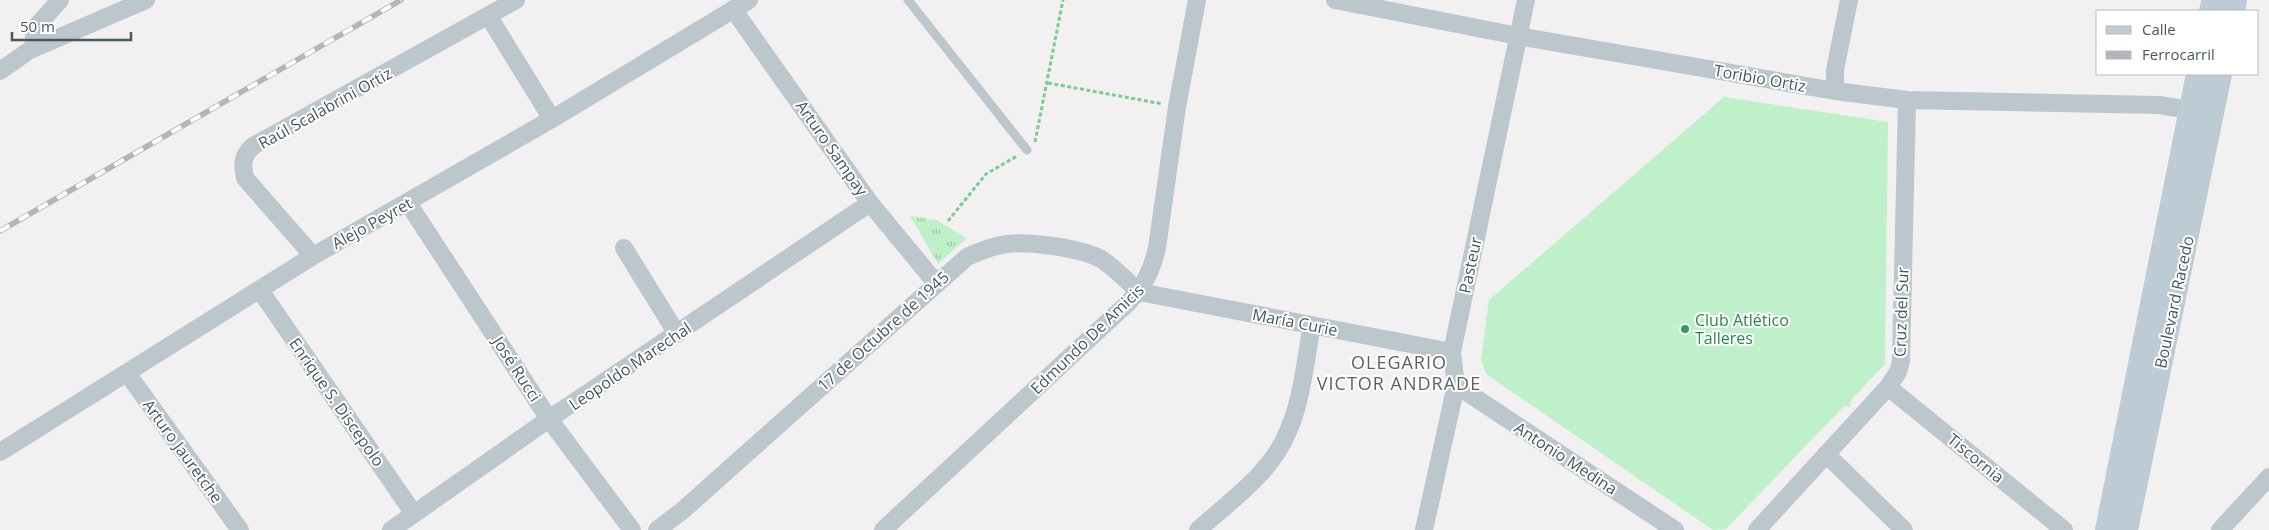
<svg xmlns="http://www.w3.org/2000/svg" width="2269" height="530" font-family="'Open Sans',sans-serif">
  <defs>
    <pattern id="park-tufts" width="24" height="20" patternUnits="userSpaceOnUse" patternTransform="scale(1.25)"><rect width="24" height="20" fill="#bef0c9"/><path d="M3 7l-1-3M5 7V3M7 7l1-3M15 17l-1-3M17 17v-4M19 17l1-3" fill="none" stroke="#9cc5a6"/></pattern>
  </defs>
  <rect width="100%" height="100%" fill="#f2f0f0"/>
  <path fill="#bef0c9" d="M1724,97L1888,122L1885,364L1851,400L1850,407L1844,406L1726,529L1713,530L1486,374L1481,359L1489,300Z"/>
  <path fill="url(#park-tufts)" d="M910,216L936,220L967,238L938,264Z"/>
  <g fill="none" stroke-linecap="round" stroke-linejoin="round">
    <path stroke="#76ce93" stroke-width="3" stroke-dasharray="4 2.5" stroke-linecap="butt" d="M1048,83L1163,104
      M1035,142L1063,0
      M948,221L986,174L1017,156"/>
    <path stroke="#bbc7cd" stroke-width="9" d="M908,0L1027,150"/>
    <path stroke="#bbc7cd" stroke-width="18" d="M1335,0L1518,36L1835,91L1907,100L2159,105L2190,110
      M733,9L870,203L936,283
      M489,17L552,119
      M33,48L35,28L60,0
      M0,71L30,50L146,0
      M1835,91V70L1849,0
      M408,203L549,419L632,530
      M624,248L677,334
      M313,256L245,178C242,164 242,156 253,146L516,0
      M260,290L414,514
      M1139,292L1452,352
      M127,373L240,530
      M1456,385L1675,530
      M1888,387L2064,530
      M0,452L313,256L552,119L749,0
      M1826,454L1904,530
      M391,530L549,419L870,203
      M657,530L682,511L967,257C980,251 992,246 1007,244C1029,241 1081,248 1101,259C1115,268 1127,281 1139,292
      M883,530L1128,303C1144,286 1152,270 1157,248L1177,107L1197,0
      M1198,530C1229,502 1267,476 1285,438C1302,404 1305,362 1312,325
      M1424,530L1456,385L1452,352L1526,0
      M1757,530L1888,387L1898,372L1901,361L1907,100
      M2220,530L2269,477"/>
    <path stroke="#bdccd4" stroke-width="24" d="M2211,11L2214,0
      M2233,11L2235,0
      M2107,530L2198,74
      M2126,530L2220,74"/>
    <g stroke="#b2b6ba" stroke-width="5.5">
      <path id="rail" d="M0,231L401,0"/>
    </g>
    <use href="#rail" stroke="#fff" stroke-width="4" stroke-dasharray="11" stroke-linecap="butt"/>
  </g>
  <circle fill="#2e9e5b" stroke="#fff" stroke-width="2" cx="1685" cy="329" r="5"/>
  <g text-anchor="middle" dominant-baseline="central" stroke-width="4" stroke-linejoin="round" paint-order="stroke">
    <g font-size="16" fill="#47575d" stroke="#fff">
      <text transform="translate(1760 78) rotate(10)">Toribio Ortiz</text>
      <text transform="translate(325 108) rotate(-29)">Raúl Scalabrini Ortiz</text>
      <text transform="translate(832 148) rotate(55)">Arturo Sampay</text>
      <text transform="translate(372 223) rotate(-29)">Alejo Peyret</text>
      <text transform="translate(1470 265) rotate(-78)">Pasteur</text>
      <text transform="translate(2174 302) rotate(-78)">Boulevard Racedo</text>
      <text transform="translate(1901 312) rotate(-88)">Cruz del Sur</text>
      <text transform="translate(1295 322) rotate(11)">María Curie</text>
      <text transform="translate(883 331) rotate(-42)">17 de Octubre de 1945</text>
      <text transform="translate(1087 339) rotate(-44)">Edmundo De Amicis</text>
      <text transform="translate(630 366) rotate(-34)">Leopoldo Marechal</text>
      <text transform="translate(517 369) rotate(57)">José Rucci</text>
      <text transform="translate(337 402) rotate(55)">Enrique S. Discepolo</text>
      <text transform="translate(183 451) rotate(54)">Arturo Jauretche</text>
      <text transform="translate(1566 458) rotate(33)">Antonio Medina</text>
      <text transform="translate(1976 458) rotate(39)">Tiscornia</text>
    </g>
    <g font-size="16" fill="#27864d" stroke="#fff" text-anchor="start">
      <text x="1695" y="320">Club Atlético<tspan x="1695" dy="18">Talleres</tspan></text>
    </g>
    <g font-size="18" letter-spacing="1" fill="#5c6165" stroke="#fff">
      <text x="1399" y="362">OLEGARIO<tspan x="1399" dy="21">VICTOR ANDRADE</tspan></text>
    </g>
  </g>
  <rect x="2096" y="10" width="162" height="65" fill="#ffffff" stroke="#b5bcbe"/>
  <rect x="2106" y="26" width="25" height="8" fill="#bdccd4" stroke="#b5bcbe"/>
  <text x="2142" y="35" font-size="15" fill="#47575d">Calle</text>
  <rect x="2106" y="51" width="25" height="8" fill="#b2b6ba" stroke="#b5bcbe"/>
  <text x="2142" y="60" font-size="15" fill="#47575d">Ferrocarril</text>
  <path d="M12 32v8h119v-8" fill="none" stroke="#47575d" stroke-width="2.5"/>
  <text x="20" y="32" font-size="15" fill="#47575d" stroke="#ffffff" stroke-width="4" paint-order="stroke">50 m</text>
</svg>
